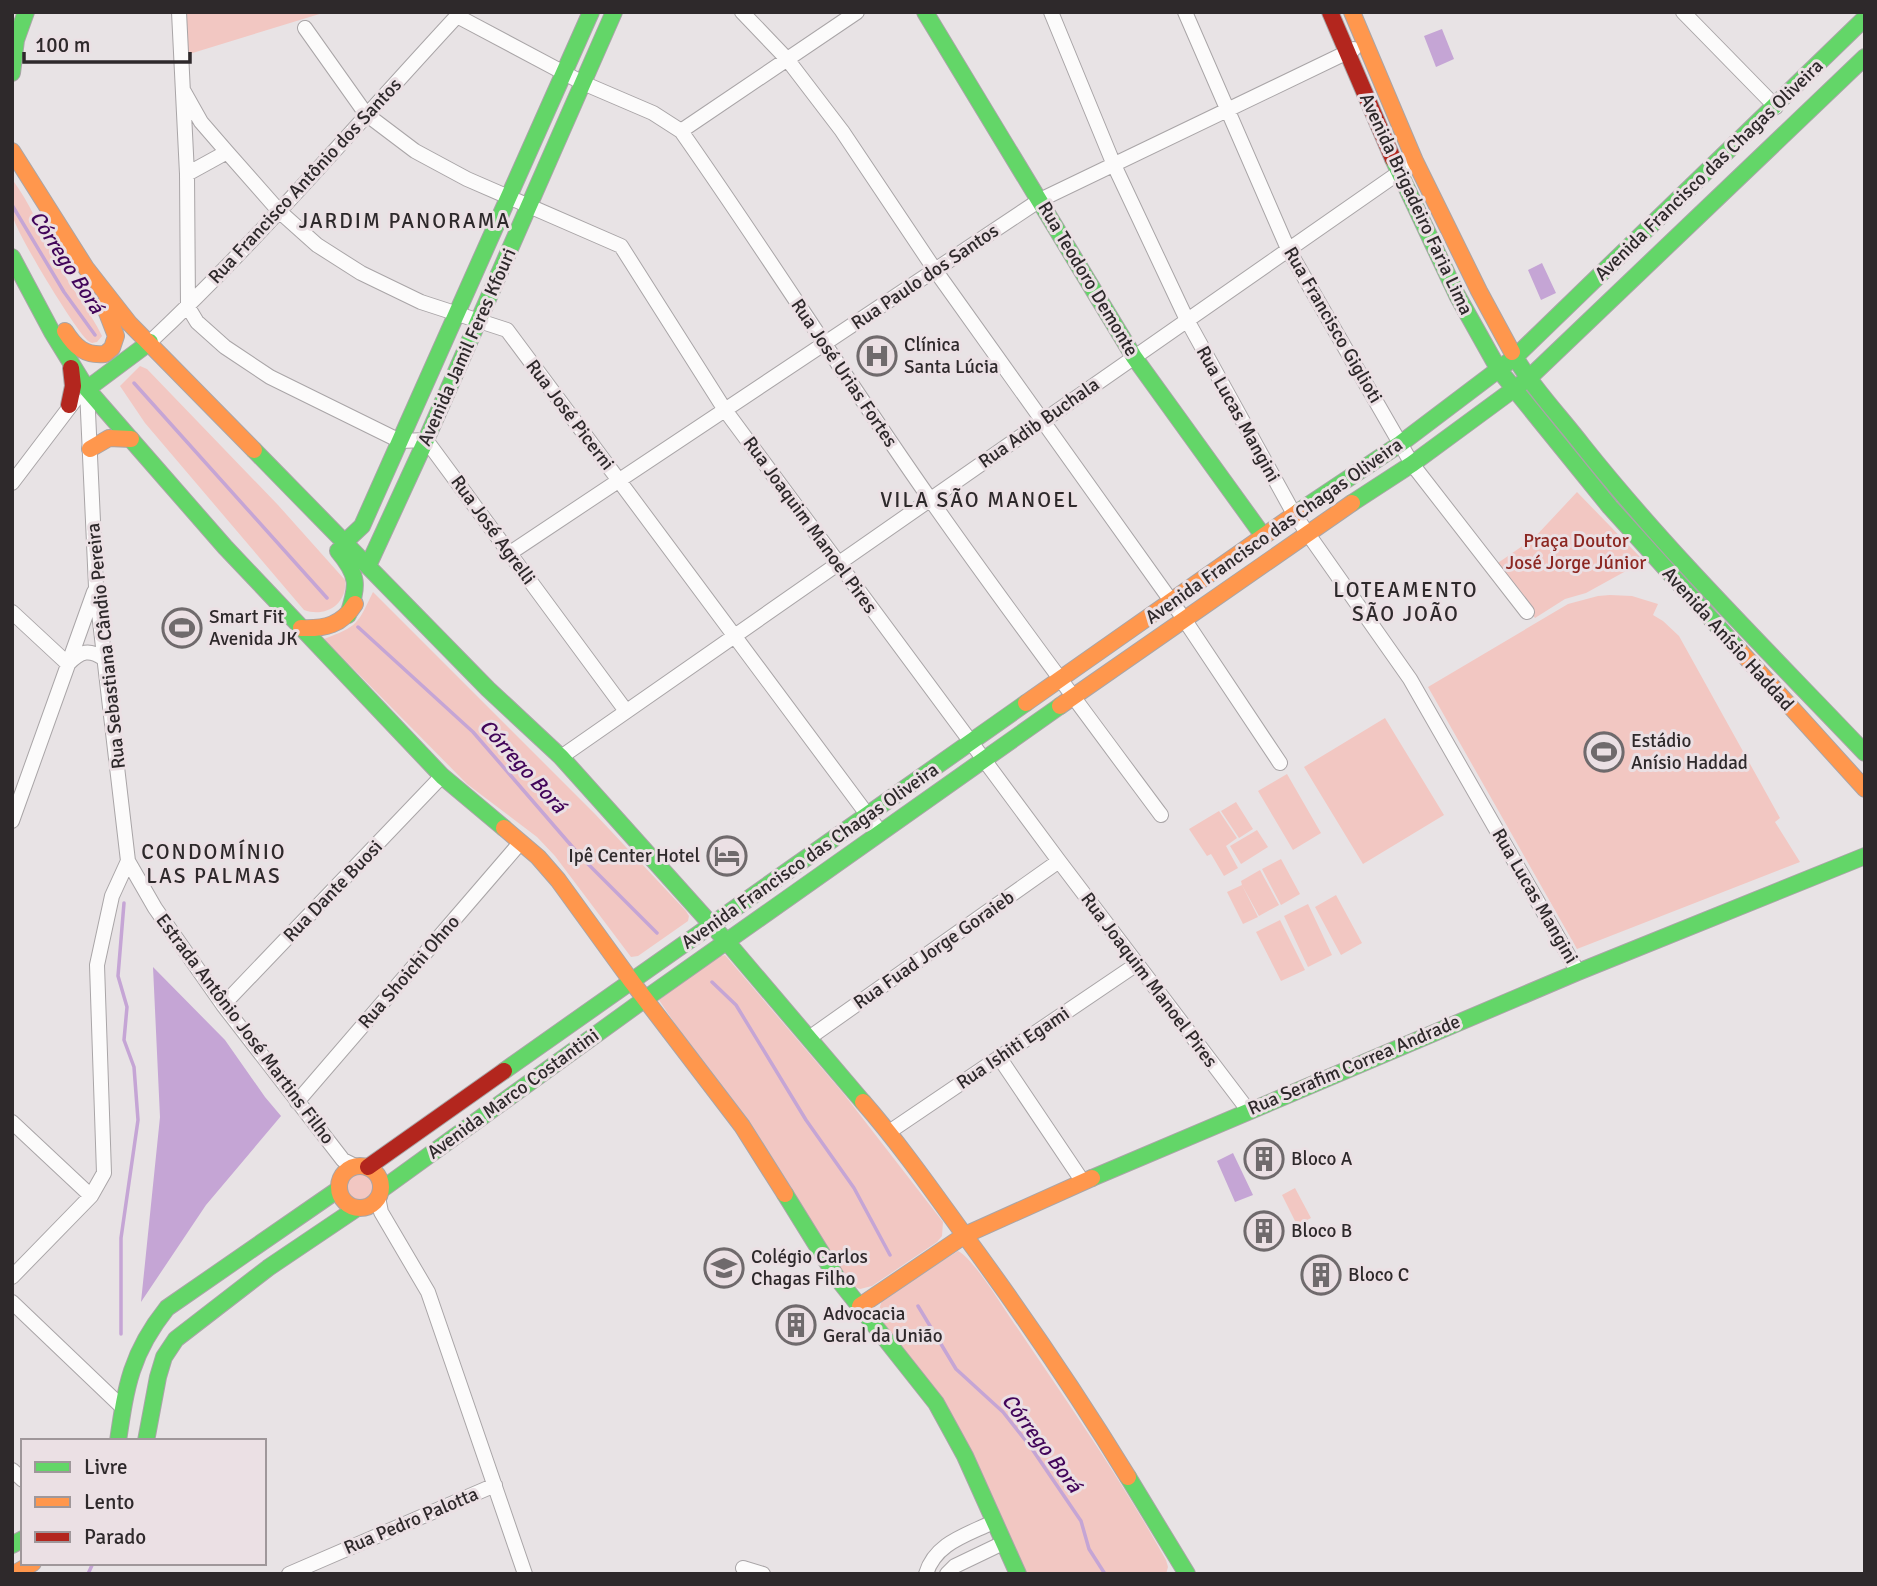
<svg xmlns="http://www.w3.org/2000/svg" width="1877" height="1586" font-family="Signika,sans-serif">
  <rect width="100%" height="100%" fill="#e8e3e5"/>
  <path fill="#f2c7c2" d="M185,12H326L186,55Z
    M12,179C32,206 43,236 59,265C72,290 90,311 102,336L97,342C92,343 92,344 87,340C73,326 18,236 13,217C10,206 12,191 12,179Z
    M140,366L147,369L278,505L345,580C348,604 325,618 304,610L145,423L120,386Z
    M1577,492L1644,561L1586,593L1565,599L1535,618L1495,565L1534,538Z
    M373,592L595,814L686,911L689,916L688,921L638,956L631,957L555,856L537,837L467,784L324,639C358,626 357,625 373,592Z
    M1610,595L1632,596L1658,604L1653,615L1663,621L1679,636L1780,818L1775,822L1800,862L1577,949L1428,687L1568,604L1598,596Z
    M1385,718L1444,815L1363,864L1304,767Z
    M1287,774L1321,833L1293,850L1258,791Z
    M1236,802L1253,829L1239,838L1221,811Z
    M1219,811L1237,838L1226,846L1238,868L1224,876L1211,854L1207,856L1189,829Z
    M1257,830L1268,847L1241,864L1230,846Z
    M1281,859L1300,894L1281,905L1262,869Z
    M1260,870L1279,905L1259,916L1242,885L1258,917L1243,924L1227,892L1242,885L1241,881Z
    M1336,895L1362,943L1341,955L1315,907Z
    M1308,904L1332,955L1308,967L1284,916Z
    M1280,920L1305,970L1281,981L1256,932Z
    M725,955L843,1093L943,1222L942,1236L937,1242L872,1286L860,1289L852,1286L659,1000L717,957Z
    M344 1187a15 15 0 1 1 30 0a15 15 0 1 1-30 0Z
    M1295,1188L1311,1218L1297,1225L1282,1195Z
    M958,1251C974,1259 1004,1309 1016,1326C1068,1403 1121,1479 1166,1560L1168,1567L1166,1574H1027L878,1313L882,1300Z"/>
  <path fill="#c5a5d5" d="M1442,29L1454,59L1436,67L1424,36Z
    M1542,263L1556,293L1541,300L1528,270Z
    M153,967L225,1040L265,1097L281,1116L206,1205L141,1302L160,1117Z
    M1233,1153L1253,1195L1235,1202L1217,1161Z"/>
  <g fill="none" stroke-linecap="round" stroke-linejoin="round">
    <path stroke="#c5a5d5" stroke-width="3.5" d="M12,205L64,292L95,335
      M134,383L327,598
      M358,627L473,732L582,858L657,933
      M712,982L736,1005L806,1120L854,1188L890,1255
      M918,1306L956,1369L1003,1412L1030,1446L1081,1521L1089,1549L1105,1574
      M121,1334V1238L138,1120L134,1067L124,1040L127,1007L118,976L124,903
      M88,1574L93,1563"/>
    <g stroke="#a9a5a7" stroke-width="16">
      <path id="street" d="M179,12L187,174L188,307L197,322L225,347L270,377L400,441L426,440L626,711
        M742,12L787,59L842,131L935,270L1184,619L1280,763
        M1051,12L1114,165L1187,320L1294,514L1410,679L1578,972
        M1185,12L1288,249L1412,464L1527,612
        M1683,12L1776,107
        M305,28L366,114L415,151L467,179L621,246L725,410L1059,861L1248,1110
        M183,90L201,122L227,152L279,211L317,245L361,273L421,302L507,330L881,833
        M681,131L857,12
        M187,174L227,152
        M150,342C259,240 355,126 457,16L583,83L653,113L681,131C766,252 845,378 930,499C1005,606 1083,710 1161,815
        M87,390L96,587L128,861L155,908L223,1005L343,1160L355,1166
        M12,483L75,400
        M510,553L1040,200L1354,49
        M12,612L68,664
        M69,663C81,651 89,649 103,658
        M561,757L1407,167
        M12,821L94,592
        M223,1005L442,776
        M809,1038L1059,861
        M999,1057L1083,1182
        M297,1102L520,843
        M12,1122L91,1196
        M889,1132L1137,964
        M378,1197L381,1212L428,1292L525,1574
        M12,1277L91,1196L104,1173L97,965L112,896L128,861
        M12,1302L123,1408
        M12,1470L23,1480
        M743,1568L763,1574
        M289,1574L495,1485
        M926,1574C935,1543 967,1535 993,1522
        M947,1574L955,1566L1003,1543"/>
    </g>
    <g stroke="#a9a5a7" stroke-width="18">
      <path id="fast" d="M925,12L1134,357L1264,537
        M12,73L16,40L26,12
        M1393,159L1457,295L1499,370L1610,507L1741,652
        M12,257L52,332L87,389L225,547L442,776L504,828
        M1512,352C1531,386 1559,415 1583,446C1669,554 1769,652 1865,753
        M87,389L150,342
        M254,450L488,689L561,757L727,942L863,1102
        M1352,503L1412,464L1529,378L1865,57
        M1298,512L1400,444L1515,357L1865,18
        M345,542L362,526L591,12
        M338,551C359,576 358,585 348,615
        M368,566L426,440L614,12
        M504,1071L1026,703
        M1092,1178L1578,972L1865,856
        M381,1190L645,999L1060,706
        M785,1194L837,1278L936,1403L965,1456L1018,1574
        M118,1441C126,1386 131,1353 167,1308L339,1189
        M146,1441L158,1377L164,1357L176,1339L268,1268L357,1208
        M1128,1477L1187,1574
        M12,1545L23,1539"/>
    </g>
    <g stroke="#a9a5a7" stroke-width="18">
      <path id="slow" d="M1352,12L1415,161L1479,291L1512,352
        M12,151L86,268L129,323L254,450
        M65,331C75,347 85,356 105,354L112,348L116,336L104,305
        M90,449L109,438L131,439
        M301,628C325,629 342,625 355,604
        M1741,652L1865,789
        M1026,703L1298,512
        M1060,706L1352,503
        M504,828L538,857L558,880L632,982L742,1126L785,1194
        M863,1102C898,1142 929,1186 960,1229C1019,1309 1076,1392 1128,1477
        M339 1187a21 21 0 1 1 42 0a21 21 0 1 1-42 0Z
        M860,1306L965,1235L1092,1178
        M14,1574L33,1563"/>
    </g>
    <g stroke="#a9a5a7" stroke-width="18">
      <path id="jam" d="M1330,12L1393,159
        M69,405L73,386L71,368
        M368,1167L504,1071"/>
    </g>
    <use href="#street" stroke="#fcfbfb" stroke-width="14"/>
    <use href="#fast" stroke="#63d668" stroke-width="16"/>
    <use href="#slow" stroke="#ff974d" stroke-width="16"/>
    <use href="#jam" stroke="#b3261e" stroke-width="16"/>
  </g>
  <defs>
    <g id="hospital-ring" transform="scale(2.0125)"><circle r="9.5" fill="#ebe0e4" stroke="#6f6a6c" stroke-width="1.5"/><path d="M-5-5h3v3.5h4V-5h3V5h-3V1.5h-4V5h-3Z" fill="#6f6a6c"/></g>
    <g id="stadium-ring" transform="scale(2.0125)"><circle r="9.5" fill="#ebe0e4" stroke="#6f6a6c" stroke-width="1.5"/><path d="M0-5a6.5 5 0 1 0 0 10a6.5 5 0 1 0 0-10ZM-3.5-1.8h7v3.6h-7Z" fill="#6f6a6c"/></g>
    <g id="hotel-ring" transform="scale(2.0125)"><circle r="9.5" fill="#ebe0e4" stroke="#6f6a6c" stroke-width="1.5"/><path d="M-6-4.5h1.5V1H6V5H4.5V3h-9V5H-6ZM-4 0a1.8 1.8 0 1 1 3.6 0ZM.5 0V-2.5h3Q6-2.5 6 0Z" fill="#6f6a6c"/></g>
    <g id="building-ring" transform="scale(2.0125)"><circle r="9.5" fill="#ebe0e4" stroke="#6f6a6c" stroke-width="1.5"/><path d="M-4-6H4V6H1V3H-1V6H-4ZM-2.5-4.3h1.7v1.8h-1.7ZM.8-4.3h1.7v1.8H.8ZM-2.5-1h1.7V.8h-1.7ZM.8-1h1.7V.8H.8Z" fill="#6f6a6c"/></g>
    <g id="university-ring" transform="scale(2.0125)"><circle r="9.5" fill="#ebe0e4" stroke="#6f6a6c" stroke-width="1.5"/><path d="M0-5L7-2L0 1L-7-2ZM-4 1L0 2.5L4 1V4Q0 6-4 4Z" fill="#6f6a6c"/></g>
  </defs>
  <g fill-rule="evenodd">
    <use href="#hospital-ring" x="877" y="356"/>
    <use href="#stadium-ring" x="182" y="628"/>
    <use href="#stadium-ring" x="1604" y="752"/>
    <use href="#hotel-ring" x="727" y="856"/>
    <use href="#building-ring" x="1264" y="1159"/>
    <use href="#building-ring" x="1264" y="1231"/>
    <use href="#university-ring" x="724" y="1268"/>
    <use href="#building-ring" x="1321" y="1275"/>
    <use href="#building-ring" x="796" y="1325"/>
  </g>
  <g text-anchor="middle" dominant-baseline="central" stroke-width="6" stroke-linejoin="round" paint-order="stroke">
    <g font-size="19" fill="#2e292b" stroke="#ebe0e4">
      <text transform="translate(1709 170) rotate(-44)">Avenida Francisco das Chagas Oliveira</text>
      <text transform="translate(305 181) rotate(-47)">Rua Francisco Antônio dos Santos</text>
      <text transform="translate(1416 204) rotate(65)">Avenida Brigadeiro Faria Lima</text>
      <text transform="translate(925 277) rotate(-34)">Rua Paulo dos Santos</text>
      <text transform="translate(1088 279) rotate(59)">Rua Teodoro Demonte</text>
      <text transform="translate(1333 325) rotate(60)">Rua Francisco Giglioti</text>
      <text transform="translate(467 347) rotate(-66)">Avenida Jamil Feres Kfouri</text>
      <text transform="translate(844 373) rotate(56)">Rua José Urias Fortes</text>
      <text transform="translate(1238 414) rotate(61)">Rua Lucas Mangini</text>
      <text transform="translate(570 415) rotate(53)">Rua José Picerni</text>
      <text transform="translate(1039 423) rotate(-35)">Rua Adib Buchala</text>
      <text transform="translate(810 525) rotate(54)">Rua Joaquim Manoel Pires</text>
      <text transform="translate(493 530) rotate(54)">Rua José Agrelli</text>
      <text transform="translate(1274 531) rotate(-35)">Avenida Francisco das Chagas Oliveira</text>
      <text transform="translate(1728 639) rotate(48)">Avenida Anísio Haddad</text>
      <text transform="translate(106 646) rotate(-96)">Rua Sebastiana Cândio Pereira</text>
      <text transform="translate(810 856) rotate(-35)">Avenida Francisco das Chagas Oliveira</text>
      <text transform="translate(333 891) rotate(-46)">Rua Dante Buosi</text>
      <text transform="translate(1535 896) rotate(60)">Rua Lucas Mangini</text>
      <text transform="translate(934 950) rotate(-35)">Rua Fuad Jorge Goraieb</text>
      <text transform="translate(409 972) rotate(-49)">Rua Shoichi Ohno</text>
      <text transform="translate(1149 980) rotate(53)">Rua Joaquim Manoel Pires</text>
      <text transform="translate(245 1029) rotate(53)">Estrada Antônio José Martins Filho</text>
      <text transform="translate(1013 1048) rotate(-34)">Rua Ishiti Egami</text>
      <text transform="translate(1354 1065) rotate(-23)">Rua Serafim Correa Andrade</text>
      <text transform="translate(513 1094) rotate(-36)">Avenida Marco Costantini</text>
      <text transform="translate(411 1521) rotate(-23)">Rua Pedro Palotta</text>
    </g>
    <g font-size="19" fill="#2e292b" stroke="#ebe0e4" text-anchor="start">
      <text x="904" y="345">Clínica<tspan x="904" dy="22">Santa Lúcia</tspan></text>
      <text x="209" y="617">Smart Fit<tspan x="209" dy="22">Avenida JK</tspan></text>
      <text x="1631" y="741">Estádio<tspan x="1631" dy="22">Anísio Haddad</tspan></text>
      <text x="700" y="856" text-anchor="end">Ipê Center Hotel</text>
      <text x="1291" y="1159">Bloco A</text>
      <text x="1291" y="1231">Bloco B</text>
      <text x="751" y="1257">Colégio Carlos<tspan x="751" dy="22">Chagas Filho</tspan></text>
      <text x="1348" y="1275">Bloco C</text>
      <text x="823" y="1314">Advocacia<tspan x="823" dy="22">Geral da União</tspan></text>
    </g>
    <g font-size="19" fill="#8c2722" stroke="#ebe0e4">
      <text x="1576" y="541">Praça Doutor<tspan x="1576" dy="22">José Jorge Júnior</tspan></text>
    </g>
    <g font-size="21" letter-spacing="2" fill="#2e292b" stroke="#ebe0e4">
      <text x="405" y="221">JARDIM PANORAMA</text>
      <text x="980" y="500">VILA SÃO MANOEL</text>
      <text x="1406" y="590">LOTEAMENTO<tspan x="1406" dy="24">SÃO JOÃO</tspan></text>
      <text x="214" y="852">CONDOMÍNIO<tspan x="214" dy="24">LAS PALMAS</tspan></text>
    </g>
    <g font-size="21" font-style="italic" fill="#42055a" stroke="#ebe0e4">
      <text transform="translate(67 262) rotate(57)">Córrego Borá</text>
      <text transform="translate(523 766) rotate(48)">Córrego Borá</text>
      <text transform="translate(1042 1443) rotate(53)">Córrego Borá</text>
    </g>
  </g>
  <rect width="1877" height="1586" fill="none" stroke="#2e292b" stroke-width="28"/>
  <rect x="21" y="1439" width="245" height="126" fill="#ebe0e4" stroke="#9f979a" stroke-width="2"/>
  <rect x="35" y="1462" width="35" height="10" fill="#63d668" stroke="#9f979a" stroke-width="2"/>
  <text x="84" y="1474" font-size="21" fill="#2e292b">Livre</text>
  <rect x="35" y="1497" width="35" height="10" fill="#ff974d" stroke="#9f979a" stroke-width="2"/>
  <text x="84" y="1509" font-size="21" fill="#2e292b">Lento</text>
  <rect x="35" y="1532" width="35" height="10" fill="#b3261e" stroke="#9f979a" stroke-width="2"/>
  <text x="84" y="1544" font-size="21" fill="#2e292b">Parado</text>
  <path d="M24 52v10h166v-10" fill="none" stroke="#2e292b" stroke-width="3.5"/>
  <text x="35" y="52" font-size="21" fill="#2e292b" stroke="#ebe0e4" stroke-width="5" paint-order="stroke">100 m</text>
</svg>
